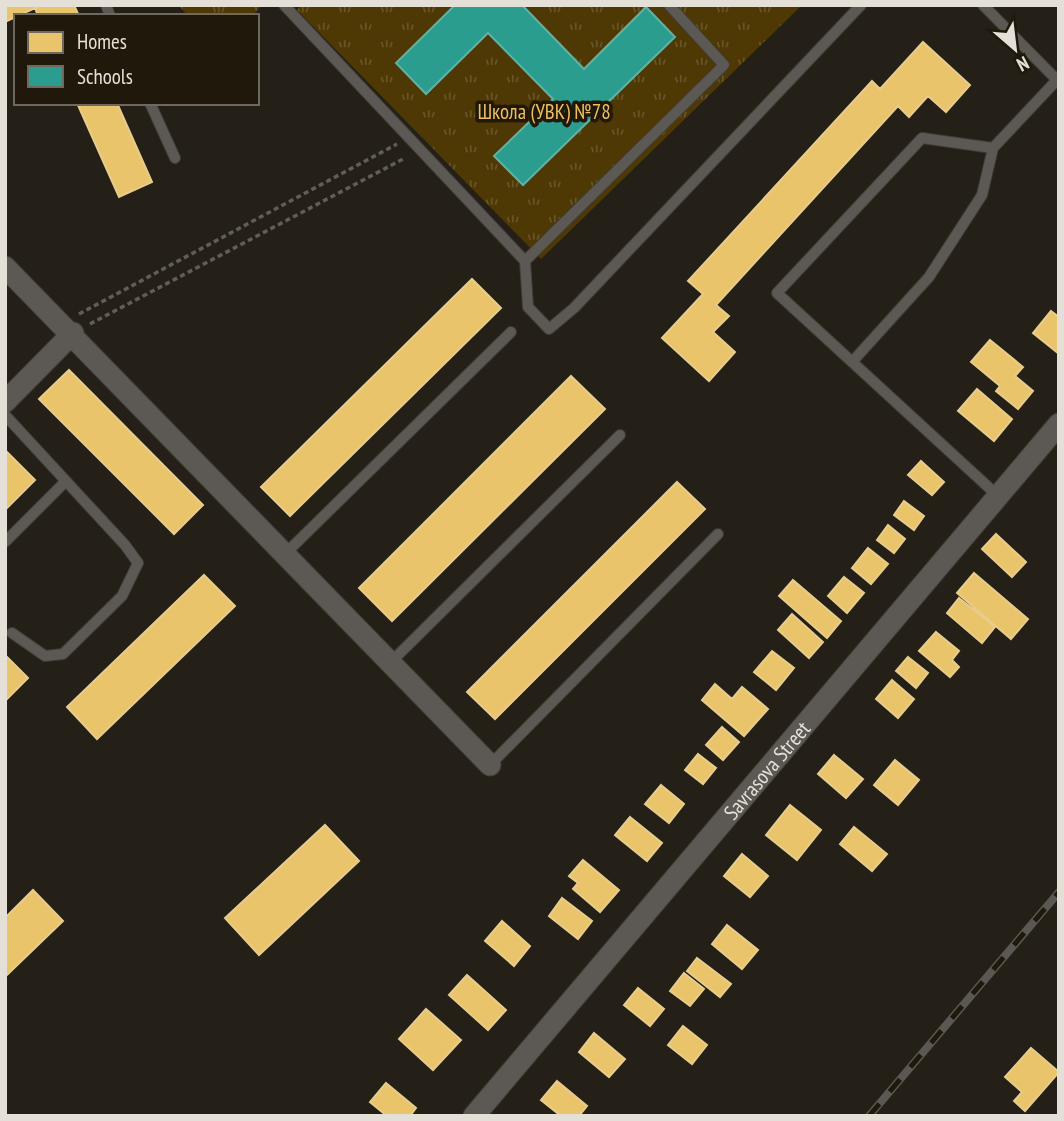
<svg xmlns="http://www.w3.org/2000/svg" width="1064" height="1121" font-family="'PT Sans Narrow',sans-serif">
  <defs>
    <pattern id="park-tufts" width="24" height="20" patternUnits="userSpaceOnUse" patternTransform="scale(1.75)"><rect width="24" height="20" fill="#4e3804"/><path d="M3 7l-1-3M5 7V3M7 7l1-3M15 17l-1-3M17 17v-4M19 17l1-3" fill="none" stroke="#675428"/></pattern>
  </defs>
  <rect width="100%" height="100%" fill="#242018"/>
  <path fill="url(#park-tufts)" d="M178,5H262L252,16H188Z
    M301,5H802L541,259L297,10Z"/>
  <path fill="#e9c46a" stroke="#e8cc8b" stroke-width="2" d="M5,5H33L35,8L5,22Z
    M41,5H74L79,16H38L35,8Z
    M923,42L970,85L946,112L928,96L909,117L898,106L716,305L729,316L713,332L735,352L709,381L662,338L703,294L688,281L872,81L880,89Z
    M77,103H117L152,182L119,197Z
    M472,279L501,308L290,516L261,487Z
    M1051,311L1059,317V354L1033,333Z
    M990,340L1023,367L1015,376L1033,391L1018,409L996,391L1000,386L971,362Z
    M69,370L203,505L174,534L39,399Z
    M571,376L605,409L392,621L359,588Z
    M977,389L1012,419L994,441L958,411Z
    M5,450L35,480L5,510Z
    M921,461L944,482L932,495L908,475Z
    M677,482L705,509L495,719L467,692Z
    M904,501L924,516L914,530L894,515Z
    M888,525L905,539L894,553L877,540Z
    M996,534L1026,562L1012,577L982,549Z
    M868,548L888,564L871,584L852,568Z
    M974,573L1028,619L1011,639L957,593Z
    M204,575L235,606L97,739L67,707Z
    M844,577L864,593L847,613L828,596Z
    M793,580L841,621L827,638L779,596Z
    M959,598L995,627L982,643L947,613Z
    M792,614L823,642L809,658L778,630Z
    M936,632L959,651L952,660L959,667L950,677L919,651Z
    M772,651L794,668L776,690L754,672Z
    M5,655L28,678L5,701Z
    M908,657L928,673L916,688L896,671Z
    M892,680L914,699L898,718L876,699Z
    M715,684L732,699L742,687L768,709L744,736L702,700Z
    M722,727L739,742L723,760L706,745Z
    M698,754L716,768L703,784L685,770Z
    M834,755L863,779L846,798L818,774Z
    M895,760L919,780L898,805L874,785Z
    M661,785L684,804L669,823L645,804Z
    M790,805L821,830L797,860L766,835Z
    M630,817L662,843L647,861L615,835Z
    M325,825L359,861L259,955L225,918Z
    M854,827L887,854L872,871L840,844Z
    M742,854L768,876L750,897L724,876Z
    M583,860L619,890L600,912L573,889L578,883L569,876Z
    M33,890L63,921L5,977V918Z
    M562,898L592,921L578,939L549,916Z
    M502,921L530,946L514,966L485,941Z
    M727,925L758,950L742,969L712,944Z
    M697,958L731,984L720,997L687,971Z
    M684,973L704,989L690,1006L670,991Z
    M467,975L506,1010L488,1030L449,995Z
    M638,988L664,1009L650,1026L624,1005Z
    M426,1009L461,1040L433,1070L399,1039Z
    M683,1026L707,1045L692,1064L668,1045Z
    M594,1033L625,1059L609,1077L579,1052Z
    M1031,1048L1059,1072L1025,1111L1014,1101L1022,1092L1005,1077Z
    M557,1081L587,1106L579,1116H561L541,1100Z
    M386,1083L416,1108L410,1116H387L370,1102Z"/>
  <path fill="#2a9d8f" stroke="#62b1a5" stroke-width="2" d="M455,5H522L584,69L646,7L675,37L523,185L494,156L553,99L488,33L426,94L396,63Z"/>
  <g fill="none" stroke-linecap="round" stroke-linejoin="round">
    <g stroke="#403d37" stroke-width="12">
      <path id="service" d="M106,5L110,16
        M284,5L525,261L724,65L669,5
        M983,5L1057,80L1059,79
        M150,103L175,158
        M525,261L528,307L549,329L574,308L861,5
        M852,362L929,277L982,195L993,148
        M5,415L125,545L138,563L122,596L63,654L45,656L12,633
        M997,495L777,293L922,138L993,148L1057,80
        M5,542L65,482
        M286,553L511,332
        M391,662L620,435
        M490,765L718,534"/>
    </g>
    <g stroke="#403d37" stroke-width="23">
      <g id="minor">
        <path d="M5,267L490,765"/>
        <path d="M5,402L73,333"/>
        <path id="s1" d="M474,1116L1059,424"/>
      </g>
    </g>
    <path stroke="#615e59" stroke-width="3.5" stroke-dasharray="5 3.5" stroke-linecap="butt" d="M79,314L397,144
      M90,324L405,158"/>
    <use href="#service" stroke="#5c5954" stroke-width="10"/>
    <use href="#minor" stroke="#5c5954" stroke-width="21"/>
    <g stroke="#5b5854" stroke-width="8">
      <path id="rail" d="M869,1116L1059,892"/>
    </g>
    <use href="#rail" stroke="#1f180b" stroke-width="5" stroke-dasharray="16" stroke-linecap="butt"/>
  </g>
  <g text-anchor="middle" dominant-baseline="central" stroke-width="7" stroke-linejoin="round" paint-order="stroke">
    <g font-size="21" fill="#f0bf5d" stroke="#1f180b">
      <text x="544" y="111">Школа (УВК) №78</text>
    </g>
    <g font-size="21" fill="#e5e0d7" stroke="#1f180b">
      <text stroke="none"><textPath href="#s1" startOffset="453">Savrasova Street</textPath></text>
    </g>
  </g>
  <rect width="1064" height="1121" fill="none" stroke="#e5e0d7" stroke-width="14"/>
  <rect x="14" y="14" width="245" height="91" fill="#1f180b" stroke="#6e685d" stroke-width="2"/>
  <rect x="28" y="32" width="35" height="21" fill="#e9c46a" stroke="#6e685d" stroke-width="2"/>
  <text x="77" y="49" font-size="21" fill="#e5e0d7">Homes</text>
  <rect x="28" y="66" width="35" height="21" fill="#2a9d8f" stroke="#6e685d" stroke-width="2"/>
  <text x="77" y="84" font-size="21" fill="#e5e0d7">Schools</text>
  <g transform="translate(1015 49) rotate(152)" stroke="#1f180b" stroke-width="5" paint-order="stroke">
  <path d="M0-5L12 26L0 18L-12 26Z" fill="#e5e0d7"/>
  <text y="-10" font-size="19" font-weight="bold" text-anchor="middle" fill="#e5e0d7">N</text>
  </g>
</svg>
